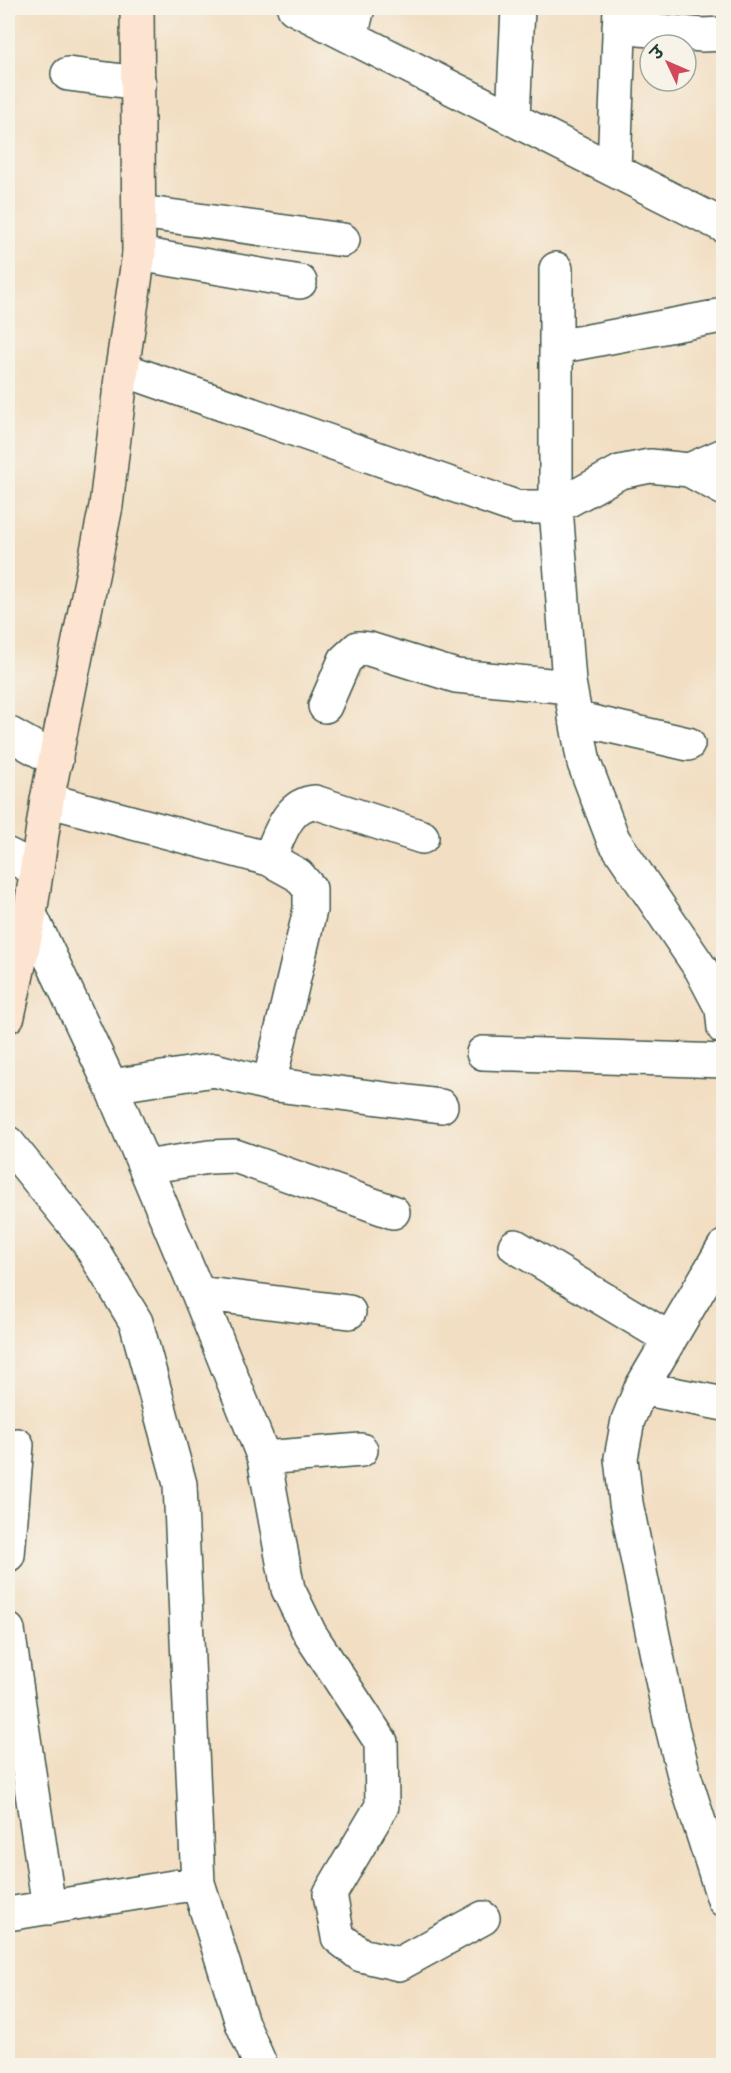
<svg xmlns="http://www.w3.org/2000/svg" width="731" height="2073" font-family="Itim,'Playpen Sans Deva',sans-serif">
  <rect width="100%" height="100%" fill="#f7f3e8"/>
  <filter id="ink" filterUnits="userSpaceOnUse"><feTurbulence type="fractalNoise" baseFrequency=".0167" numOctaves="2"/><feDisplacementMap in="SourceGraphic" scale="12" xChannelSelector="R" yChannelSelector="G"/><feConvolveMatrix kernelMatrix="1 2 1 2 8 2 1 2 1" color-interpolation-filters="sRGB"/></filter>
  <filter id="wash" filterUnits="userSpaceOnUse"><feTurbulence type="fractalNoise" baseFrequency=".008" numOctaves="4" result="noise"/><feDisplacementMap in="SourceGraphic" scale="24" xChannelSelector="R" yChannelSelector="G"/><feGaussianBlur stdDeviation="1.35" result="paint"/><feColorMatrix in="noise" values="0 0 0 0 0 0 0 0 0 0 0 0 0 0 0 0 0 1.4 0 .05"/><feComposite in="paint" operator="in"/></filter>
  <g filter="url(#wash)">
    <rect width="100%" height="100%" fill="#f2dec2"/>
  </g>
  <g filter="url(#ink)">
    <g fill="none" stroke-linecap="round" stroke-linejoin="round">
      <g stroke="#3f5549" stroke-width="36">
        <path id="street" d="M294,8L724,226
          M619,27L702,35L724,34
          M351,36L358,8
          M68,74L139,83
          M513,118L518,8
          M614,169L620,8
          M140,212L343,240
          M139,254L300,282
          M556,269V507L569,682L584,763L613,839L701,969L722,1009L724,1028
          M557,347L716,317L724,313
          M122,369L516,507H556L620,472L650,466L689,470L724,489
          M689,470L724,455
          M325,706L345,660L358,648L369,649L456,676L570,687
          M575,718L688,744
          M8,733L56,760
          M47,800L269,859L298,875L310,889V910L269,1084
          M8,855L37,870
          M269,859C279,837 287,804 315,802L422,837
          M30,914L111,1086L198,1293L264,1458L288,1589L310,1634L381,1742L382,1806L330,1894L338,1937L361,1955L399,1964L483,1918
          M483,1053L724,1061
          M111,1086L214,1070L269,1084L441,1106
          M8,1143L86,1239L136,1322L180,1484L198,1883
          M145,1167L209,1157L235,1156L393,1212
          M515,1246L670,1339
          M724,1247L641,1388L628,1420L621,1458L626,1503L670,1719L684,1775L724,1900
          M198,1293L349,1312
          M641,1388L724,1404
          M264,1458L361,1450
          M8,1555L17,1445
          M8,1630L49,1908
          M8,1914L198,1883L242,2023L261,2066"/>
      </g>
      <g stroke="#3f5549" stroke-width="36">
        <path id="secondary" d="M8,1016L30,914L47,800L106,506L122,369L139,254L137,8"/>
      </g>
      <use href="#street" stroke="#fff" stroke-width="33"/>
      <use href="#secondary" stroke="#fde4d1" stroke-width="33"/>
    </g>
  </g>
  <rect width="731" height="2073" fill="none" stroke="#f7f3e8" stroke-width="30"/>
  <g transform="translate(668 63) rotate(314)"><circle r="28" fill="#f7f3e8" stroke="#a1aaa0" stroke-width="1.5"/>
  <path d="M0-4.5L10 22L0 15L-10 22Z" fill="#d1495b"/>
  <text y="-9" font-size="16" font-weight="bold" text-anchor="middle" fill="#1f3d34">उ</text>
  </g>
</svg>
